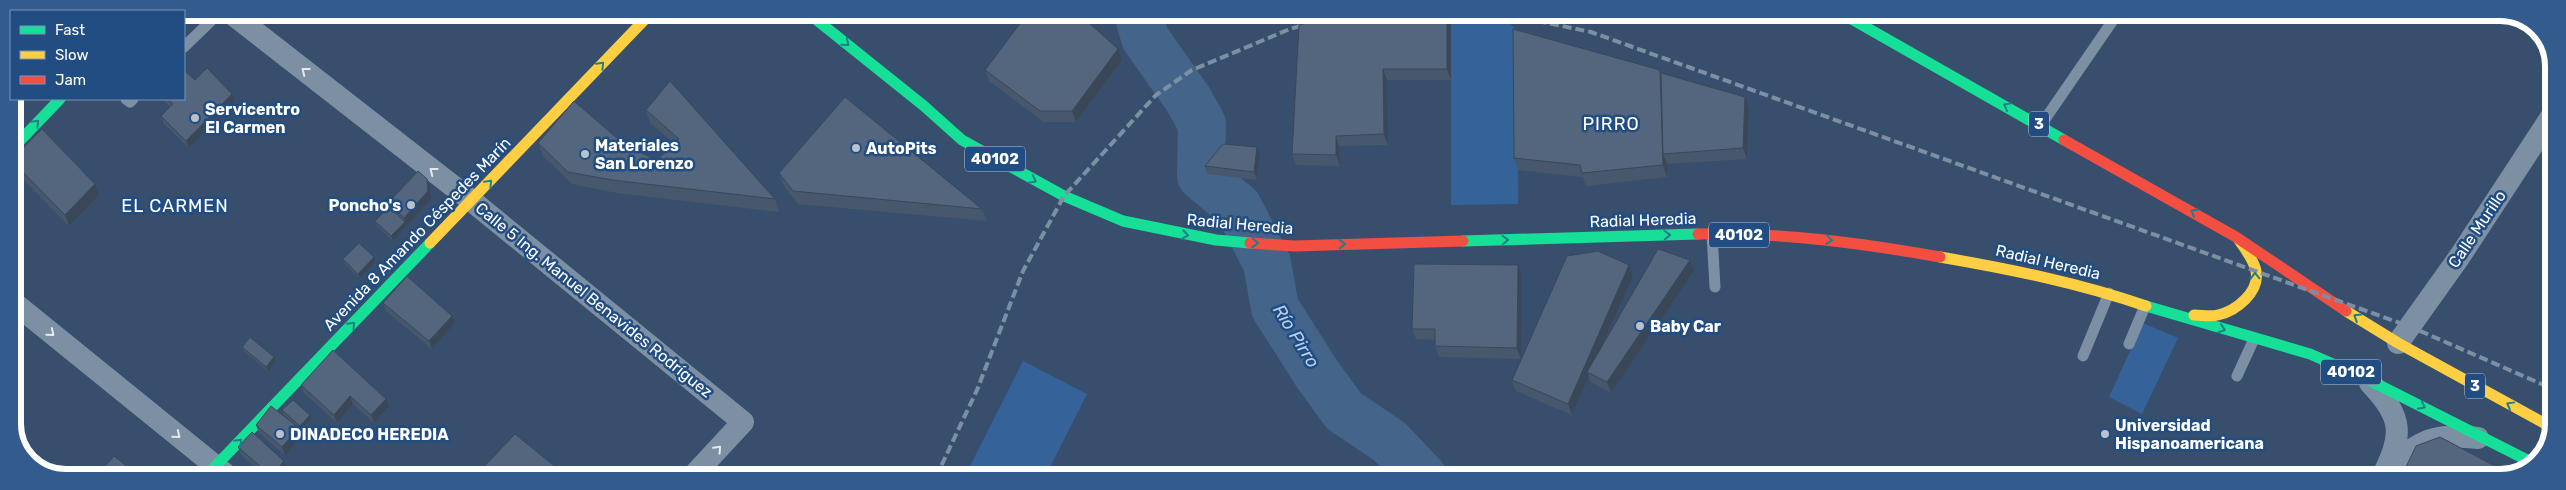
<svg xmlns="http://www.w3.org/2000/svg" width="2566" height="490" font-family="Rubik,sans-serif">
  <rect width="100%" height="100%" fill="#374f6d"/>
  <path fill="#356399" d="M1451,15L1502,17L1517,30L1518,204L1451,205Z
    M2143,323L2178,338L2142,414L2109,397Z
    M1023,361L1087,394L1045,477H992L970,466Z"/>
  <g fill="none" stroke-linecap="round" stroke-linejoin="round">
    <path stroke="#45648a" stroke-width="48" d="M1138,13L1145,38L1188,99L1202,124L1201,176L1238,207L1267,263L1275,308L1317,374L1344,411L1390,442L1423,477"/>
    <path stroke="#7d8fa3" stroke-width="11" d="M184,47L219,13
      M126,99L130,102L133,99
      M2041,125L2118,13
      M1712,234L1715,287
      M2129,344L2145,306
      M2083,356L2109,293
      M2237,376L2254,339"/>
    <path stroke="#7d8fa3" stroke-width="22" d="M231,13L472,201L743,422L692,477
      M13,302L229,477
      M2398,343L2460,256L2553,114
      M2370,383C2404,418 2403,435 2382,477
      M2387,468C2423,440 2432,433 2478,438"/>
    <path stroke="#16e098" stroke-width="11" d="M808,13L924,106L962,140L1064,196L1123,221L1216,240L1250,243
      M1841,13L2064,140
      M13,148L60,99
      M1463,241L1698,234
      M2146,306L2310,354L2365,378L2535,464
      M205,477L430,243"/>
    <path stroke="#ffcf43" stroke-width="11" d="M430,243L651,13
      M1940,257C2010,269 2079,283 2146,306
      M2346,311L2398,343L2553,428
      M2194,315C2202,315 2210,317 2218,315C2236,311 2260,292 2256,271C2254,260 2245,249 2239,240"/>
    <path stroke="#f24e42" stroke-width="11" d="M2064,140L2236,237L2346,311
      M1698,234C1779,232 1861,243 1940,257
      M1250,243L1294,246L1463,241"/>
    <path stroke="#7e8fa3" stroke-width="4" stroke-dasharray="9 4" stroke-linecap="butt" d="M1499,13L1591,32L2411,327L2553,389
      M936,477L977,390L1023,271L1064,196L1156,95L1192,70L1290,29L1345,13"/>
  </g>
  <path fill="#47586c" d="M1299,25L1451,27V80H1387L1388,145L1339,146L1340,166L1296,165L1292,154Z
    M1122,60L1076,122H1044L989,81L985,70Z
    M1661,73L1745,97L1749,108L1747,159L1667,164V177L1586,186L1583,177L1518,170L1514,158Z
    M195,80L232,94L235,101L189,148L164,124L161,116L170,106L162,99H184Z
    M646,110L775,199L779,212L617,193L572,184L543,156L538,143L626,146L657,160L675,144L650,123Z
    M1257,147L1260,155L1257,180L1207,174L1205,166Z
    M13,158L99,195L69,226L15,171L13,165Z
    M779,173L982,209L987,221L798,204L784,186Z
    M430,187L431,199L393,241L377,226L375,221L389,207L388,203Z
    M343,259L375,262L360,278L345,264Z
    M1690,260L1694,271L1611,393L1591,382L1589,376L1572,415L1516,391L1512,380L1633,276L1603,344Z
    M1522,276L1521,359L1439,357L1435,346V340L1416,339L1412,329Z
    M383,303L455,323L432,349L386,311Z
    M242,347L274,357L276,361L268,371L244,351Z
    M301,385L386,399L389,406L374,423L353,404L337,423L304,393Z
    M282,410L310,415L312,419L301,430L284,415Z
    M256,425L299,428L302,436L285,455L259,433Z
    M238,447L284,461L287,469L279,477H266L241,455Z
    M103,469L140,477H108L104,473Z
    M2405,469L2500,478L2408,477Z"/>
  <path fill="#3a4758" d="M1447,16L1451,27V80L1447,69Z
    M1118,49L1122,60L1076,122L1072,111Z
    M1383,69L1387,80L1388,145L1384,134Z
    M1660,70L1665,83L1663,154L1667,164V177L1663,165Z
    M232,94L235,101L189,148L186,141Z
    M1745,97L1749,108L1747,159L1743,148Z
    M13,99H23L13,110Z
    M1336,136L1339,146L1340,166L1336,155Z
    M1257,147L1260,155L1257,180L1254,172Z
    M427,179L430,187L431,199L393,241L391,236L405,222L404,218Z
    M95,184L99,195L69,226L65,215Z
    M374,257L375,262L360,278L358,274Z
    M1690,260L1694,271L1611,393L1607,382Z
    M1518,265L1522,276L1521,359L1517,348Z
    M1629,265L1633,276L1590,373L1587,372L1589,376L1572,415L1568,404Z
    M452,316L455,323L432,349L429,341Z
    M274,357L276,361L268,371L266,367Z
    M350,396L353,404L337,423L334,415Z
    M386,399L389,406L374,423L371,415Z
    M310,415L312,419L301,430L300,426Z
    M299,428L302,436L285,455L282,447Z
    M284,461L287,469L279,477H271V476Z"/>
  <path fill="#53667e" stroke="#3a4758" d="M1028,13H1078L1118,49L1072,111H1040L985,70Z
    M1447,16V69H1383L1384,134L1336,136V155L1292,154L1299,25L1331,17Z
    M1513,29L1660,70L1663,165L1582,173L1580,165L1514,158Z
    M207,68L232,94L186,141L161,116L173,104L168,99H184V70L195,80Z
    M1661,73L1745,97L1743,148L1663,154Z
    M670,81L775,199L612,180L568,172L538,143L574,101L626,146L657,160L679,139L646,110Z
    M845,97L982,209L793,191L779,173Z
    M42,129L95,184L65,215L13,162V158Z
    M1223,144L1257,147L1254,172L1205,166Z
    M418,171L427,179L428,191L404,218L388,203Z
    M389,207L405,222L391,236L375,221Z
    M359,243L374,257L358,274L343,259Z
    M1658,249L1690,260L1607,382L1587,372Z
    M1598,251L1629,265L1568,404L1512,380L1567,256Z
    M1414,264L1518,265L1517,348L1435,346V329H1412Z
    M407,276L452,316L429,341L383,303Z
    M250,337L274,357L266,367L242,347Z
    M333,350L386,399L371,415L350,396L334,415L301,385Z
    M293,400L310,415L300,426L282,410Z
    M271,406L299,428L282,447L256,425Z
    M252,432L284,461L271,476L238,447Z
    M515,434L568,477H474Z
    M2440,437L2510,474L2500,478L2422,477L2405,469L2416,446Z
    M114,456L140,477H110L103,469Z"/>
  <defs><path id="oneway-chevron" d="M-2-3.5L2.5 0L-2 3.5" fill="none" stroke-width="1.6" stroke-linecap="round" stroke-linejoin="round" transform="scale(1.25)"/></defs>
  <g stroke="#1d808a">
    <use href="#oneway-chevron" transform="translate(846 43) rotate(39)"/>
    <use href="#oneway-chevron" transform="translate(601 65) rotate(-46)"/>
    <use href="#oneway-chevron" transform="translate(2007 106) rotate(-151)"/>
    <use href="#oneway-chevron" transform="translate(36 123) rotate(-46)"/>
    <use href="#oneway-chevron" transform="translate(1033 180) rotate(27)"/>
    <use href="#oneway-chevron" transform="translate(489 183) rotate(-46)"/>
    <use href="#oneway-chevron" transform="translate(2194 212) rotate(-150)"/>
    <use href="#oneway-chevron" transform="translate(1185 235) rotate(9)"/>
    <use href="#oneway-chevron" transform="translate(1667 235) rotate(-2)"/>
    <use href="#oneway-chevron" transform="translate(1505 240) rotate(-2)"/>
    <use href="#oneway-chevron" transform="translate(1829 240) rotate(7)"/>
    <use href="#oneway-chevron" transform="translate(1255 243) rotate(4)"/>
    <use href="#oneway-chevron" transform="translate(1342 244) rotate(-2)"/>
    <use href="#oneway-chevron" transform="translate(2255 276) rotate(-92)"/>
    <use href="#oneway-chevron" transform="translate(2357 317) rotate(-148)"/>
    <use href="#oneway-chevron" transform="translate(352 325) rotate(-46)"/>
    <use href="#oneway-chevron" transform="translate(2222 329) rotate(18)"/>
    <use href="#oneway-chevron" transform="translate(2510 405) rotate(-151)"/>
    <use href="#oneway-chevron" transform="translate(2422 406) rotate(27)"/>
    <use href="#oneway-chevron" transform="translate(239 442) rotate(-46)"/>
  </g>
  <g stroke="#e5e9ed">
    <use href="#oneway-chevron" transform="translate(305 71) rotate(-142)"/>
    <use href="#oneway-chevron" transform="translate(433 171) rotate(-142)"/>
    <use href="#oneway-chevron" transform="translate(51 333) rotate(39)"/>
    <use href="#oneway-chevron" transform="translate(177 435) rotate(39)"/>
    <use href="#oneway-chevron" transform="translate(718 449) rotate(-47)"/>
  </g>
  <g fill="#b9c1cc" stroke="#214d83" stroke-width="2">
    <circle cx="195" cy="118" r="5"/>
    <circle cx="856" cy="148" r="5"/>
    <circle cx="585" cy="154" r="5"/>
    <circle cx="411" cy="205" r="5"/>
    <circle cx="1640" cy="326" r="5"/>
    <circle cx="280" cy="434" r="5"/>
    <circle cx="2105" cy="434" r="5"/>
  </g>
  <g text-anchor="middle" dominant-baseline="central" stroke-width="5" stroke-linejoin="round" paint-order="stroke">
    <g fill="#214d83" stroke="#bccada" stroke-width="1">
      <rect x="2029" y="111.5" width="20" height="25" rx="4"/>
      <rect x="965" y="146.5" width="60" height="25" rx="4"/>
      <rect x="1709" y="222.5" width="60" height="25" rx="4"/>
      <rect x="2321" y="359.5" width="60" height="25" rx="4"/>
      <rect x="2465" y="373.5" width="20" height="25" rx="4"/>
    </g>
    <g font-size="15" font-weight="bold" fill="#fff">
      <text x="2039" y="124">3</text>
      <text x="995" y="159">40102</text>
      <text x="1739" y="235">40102</text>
      <text x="2351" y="372">40102</text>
      <text x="2475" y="386">3</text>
    </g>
    <g font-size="16" font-weight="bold" fill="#fff" stroke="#214d83" text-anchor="start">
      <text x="205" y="109">Servicentro<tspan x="205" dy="18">El Carmen</tspan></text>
      <text x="595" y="145">Materiales<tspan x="595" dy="18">San Lorenzo</tspan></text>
      <text x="866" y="148">AutoPits</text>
      <text x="401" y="205" text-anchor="end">Poncho's</text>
      <text x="1650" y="326">Baby Car</text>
      <text x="2115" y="425">Universidad<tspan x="2115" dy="18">Hispanoamericana</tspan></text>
      <text x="290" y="434">DINADECO HEREDIA</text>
    </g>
    <g font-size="16" fill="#fff" stroke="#214d83">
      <text transform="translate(1643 220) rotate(-2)">Radial Heredia</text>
      <text transform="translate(1240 224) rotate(5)">Radial Heredia</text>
      <text transform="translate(2477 229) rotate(-56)">Calle Murillo</text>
      <text transform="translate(417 234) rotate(-46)">Avenida 8 Amando Céspedes Marín</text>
      <text transform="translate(2048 262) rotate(13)">Radial Heredia</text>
      <text transform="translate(594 300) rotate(39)">Calle 5 Ing. Manuel Benavides Rodríguez</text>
    </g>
    <g font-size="18" letter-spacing="1" fill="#fff" stroke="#214d83">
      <text x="1611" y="124">PIRRO</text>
      <text x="175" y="206">EL CARMEN</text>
    </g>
    <g font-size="18" font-style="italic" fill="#b4d0f0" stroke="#214d83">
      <text transform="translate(1296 336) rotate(58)">Río Pirro</text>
    </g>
  </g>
  <path d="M0 0H2566V490H0ZM66 21H2500A45 45 0 0 1 2545 66V424A45 45 0 0 1 2500 469H66A45 45 0 0 1 21 424V66A45 45 0 0 1 66 21Z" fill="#335b8d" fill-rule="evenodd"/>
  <path fill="none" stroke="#fff" stroke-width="6" d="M66 21H2500A45 45 0 0 1 2545 66V424A45 45 0 0 1 2500 469H66A45 45 0 0 1 21 424V66A45 45 0 0 1 66 21Z"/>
  <rect x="10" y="10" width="175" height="90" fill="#214d83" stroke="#7a94b5"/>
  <rect x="20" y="26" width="25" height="8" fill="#16e098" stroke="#7a94b5"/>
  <text x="55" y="35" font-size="15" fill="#ffffff">Fast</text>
  <rect x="20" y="51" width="25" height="8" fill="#ffcf43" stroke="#7a94b5"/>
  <text x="55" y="60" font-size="15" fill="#ffffff">Slow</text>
  <rect x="20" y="76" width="25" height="8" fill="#f24e42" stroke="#7a94b5"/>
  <text x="55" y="85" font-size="15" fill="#ffffff">Jam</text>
</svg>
